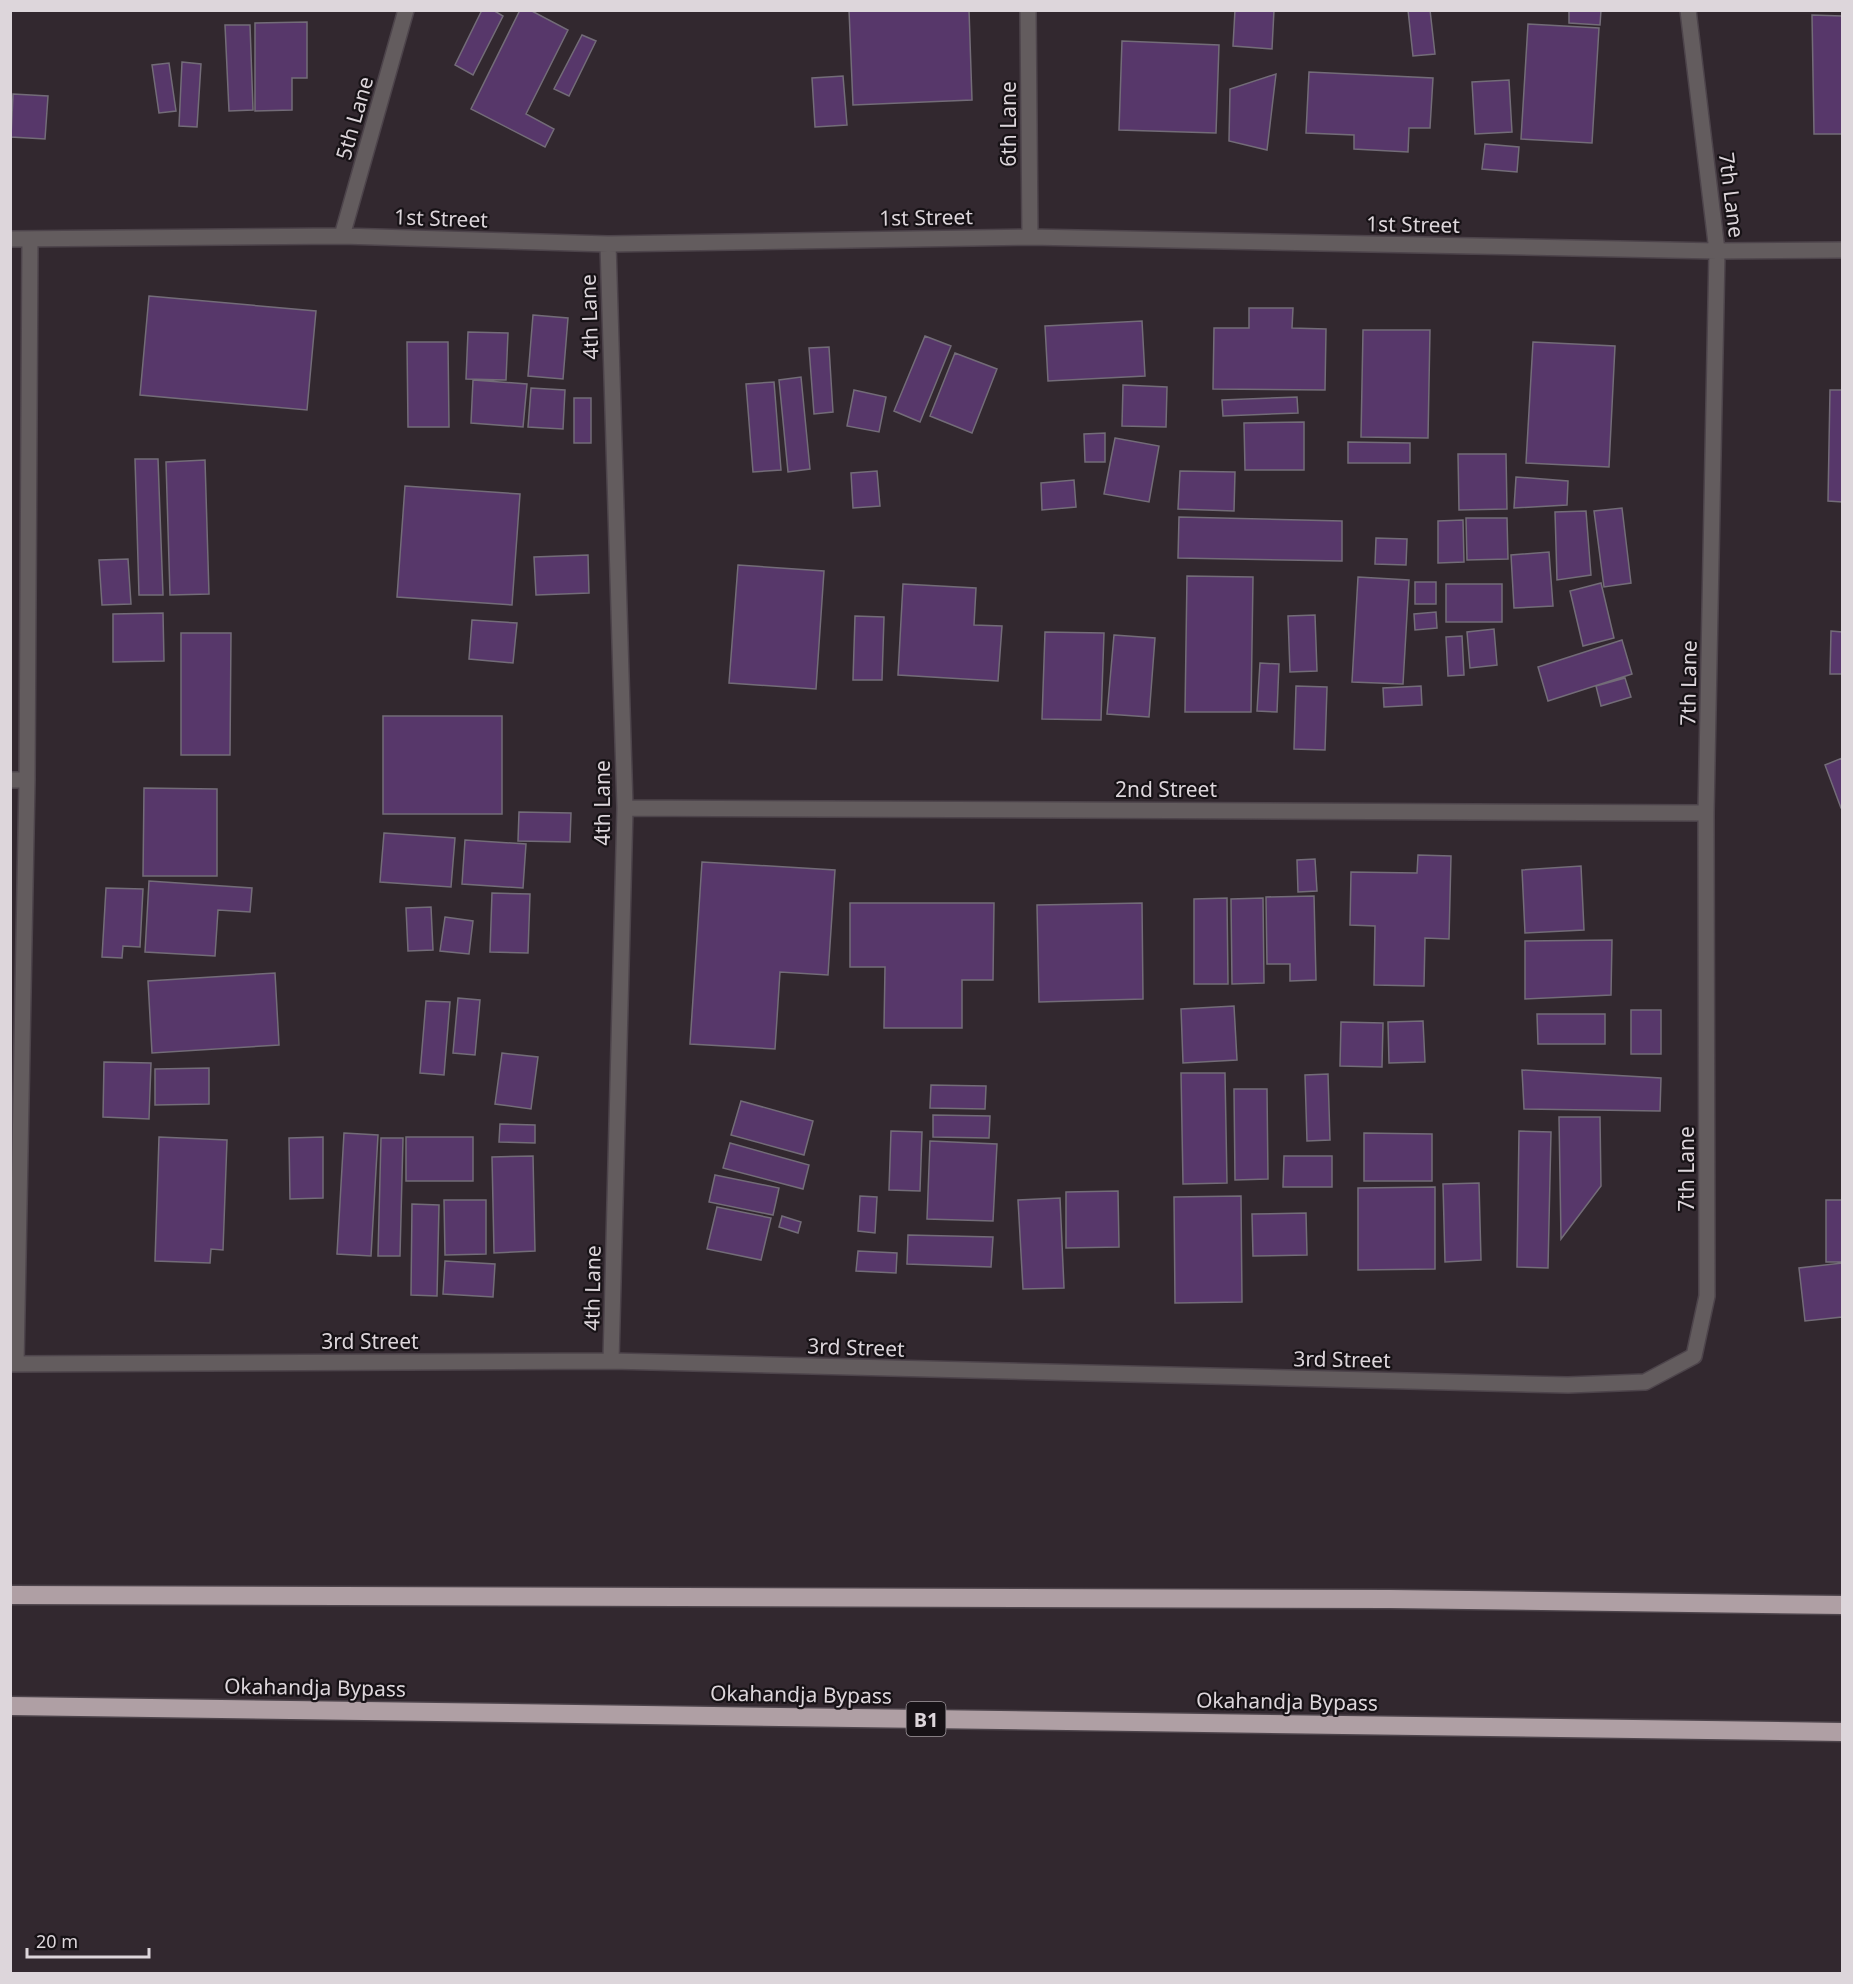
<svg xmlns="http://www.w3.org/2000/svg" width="1853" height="1984" font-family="'Noto Sans',sans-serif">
  <rect width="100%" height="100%" fill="#32282f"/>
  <path fill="#57376a" stroke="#736c78" stroke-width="1.5" d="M482,10H493L503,16L473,75L455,65Z
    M520,10H530L568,30L526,114L554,129L545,147L471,109Z
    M849,10H969L972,100L853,105Z
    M1235,10H1274L1272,49L1233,46Z
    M1408,10H1430L1435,54L1413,56Z
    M1569,10H1601L1600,25L1569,23Z
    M1812,15L1842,16V134H1814Z
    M307,22V78H292V110L255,111V23Z
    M1528,24L1599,28L1592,143L1521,139Z
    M225,25H250L253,110L229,111Z
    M582,35L596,41L569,96L554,89Z
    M1122,41L1219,45L1216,133L1119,130Z
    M182,62L201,64L197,127L179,126Z
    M169,63L176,111L159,113L152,65Z
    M1309,72L1433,78L1430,128H1409L1408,152L1354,149V135L1306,133Z
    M1276,74L1267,150L1229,141L1230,89Z
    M843,76L847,125L815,127L812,78Z
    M1509,80L1512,132L1475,134L1472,82Z
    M13,94L48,96L45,139L11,137Z
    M1485,144L1519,147L1517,172L1482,169Z
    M149,296L316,311L307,410L140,395Z
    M1249,308H1293L1292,328L1326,329L1325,390L1213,389L1214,328H1249Z
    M533,315L568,318L563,379L528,376Z
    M1142,321L1145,376L1048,381L1045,326Z
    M1363,330H1430L1428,438L1361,437Z
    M468,332L508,333L506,380L466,379Z
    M925,336L951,346L920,422L894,411Z
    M407,342H448L449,427H408Z
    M1533,342L1615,346L1609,467L1526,463Z
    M829,347L833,412L814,414L809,348Z
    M955,353L997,369L972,433L930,416Z
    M801,377L810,469L788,472L779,380Z
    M473,380L527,384L523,427L471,423Z
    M774,382L781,470L753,472L746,384Z
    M1123,385L1167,387L1166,427L1122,426Z
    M531,388L565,390L563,429L528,427Z
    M854,390L886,397L879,432L847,426Z
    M1830,390H1842V502L1828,501Z
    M1297,397L1298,413L1223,416L1222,400Z
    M574,398H591V443H574Z
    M1304,422V470H1245L1244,423Z
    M1105,433V462H1085L1084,434Z
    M1115,438L1159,446L1149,502L1104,494Z
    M1348,442L1410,443V463H1348Z
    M1458,454H1506L1507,509L1459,510Z
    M135,459H158L163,595H139Z
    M205,460L209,594L170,595L166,462Z
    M877,471L880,506L853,508L851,473Z
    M1180,471L1235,472L1234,511L1178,509Z
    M1516,477L1568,481L1567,505L1514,508Z
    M1074,480L1076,507L1042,510L1041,483Z
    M405,486L520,494L512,605L397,597Z
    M1622,508L1631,583L1604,587L1594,511Z
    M1586,511L1591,575L1557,580L1555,512Z
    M1179,517L1342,521V561L1178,558Z
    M1466,518H1507L1508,559L1467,560Z
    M1463,520L1464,562L1438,563V521Z
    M1376,538L1407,539L1406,565L1375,564Z
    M1549,552L1553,606L1514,608L1511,555Z
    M588,555L589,593L536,595L534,557Z
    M128,559L131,604L102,605L99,560Z
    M738,565L824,571L816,689L729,683Z
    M1187,576L1253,577L1251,712H1185Z
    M1358,577L1409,580L1403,684L1352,682Z
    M1415,582H1436V604H1415Z
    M1601,583L1614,638L1583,646L1570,591Z
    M903,584L976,588L974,625L1002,626L998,681L898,675Z
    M1446,584H1502V622H1446Z
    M1436,612L1437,628L1415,630L1414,614Z
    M163,613L164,661L113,662V614Z
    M1315,615L1317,671L1290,672L1288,616Z
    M855,616L884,617L882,680H853Z
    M472,620L517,623L513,663L469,659Z
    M1494,629L1497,665L1470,668L1467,632Z
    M1831,631L1842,632V674H1830Z
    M1045,632L1104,633L1101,720L1042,719Z
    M181,633H231L230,755H181Z
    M1114,635L1155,638L1149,717L1107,714Z
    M1462,636L1464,675L1448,676L1446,637Z
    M1622,640L1632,674L1548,701L1538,667Z
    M1260,663L1279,664L1277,712L1257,711Z
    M1625,678L1631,697L1601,706L1596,686Z
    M1296,686L1327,687L1325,750L1294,749Z
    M1421,686L1422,705L1384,707L1383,688Z
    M383,716H502V814H383Z
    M1842,758V808H1841L1825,765Z
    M144,788L217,789V876H143Z
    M519,812L571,813L570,842L518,841Z
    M384,833L455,838L451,887L380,882Z
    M465,840L526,844L523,888L462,884Z
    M1418,855L1451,856L1449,939L1425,938L1424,986L1374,985L1375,926L1350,925L1351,872L1417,873Z
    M1315,859L1317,891L1298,892L1297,860Z
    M702,862L835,870L828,975L780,972L775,1049L690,1044Z
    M1581,866L1584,930L1525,933L1522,870Z
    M149,881L252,888L250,912L218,910L215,956L145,952Z
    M106,888L143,889L140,947L123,946L122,958L102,957Z
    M492,893L530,894L528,953L490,952Z
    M1314,896L1316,980L1290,981V964H1267L1266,897Z
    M1227,898L1228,984H1194V899Z
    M1263,898L1264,983L1232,984L1231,899Z
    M850,903H994L993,980H962V1028H884L885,967H850Z
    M1142,903L1143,999L1039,1002L1037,905Z
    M431,907L433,950L408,951L406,908Z
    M445,917L473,921L469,954L440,951Z
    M1612,940L1611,995L1525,999V941Z
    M275,973L279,1045L152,1053L148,981Z
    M458,998L480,1000L475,1055L453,1053Z
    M426,1001L450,1002L444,1075L420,1073Z
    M1234,1006L1237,1060L1183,1063L1181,1009Z
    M1631,1010H1661V1054H1631Z
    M1537,1014H1605V1044H1538Z
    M1423,1021L1425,1062L1389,1063L1388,1022Z
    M1341,1022L1383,1023L1382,1067L1340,1066Z
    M502,1053L538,1057L531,1109L495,1104Z
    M104,1062L151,1063L149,1119L103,1117Z
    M209,1068V1104L155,1105V1069Z
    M1522,1070L1661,1078L1660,1111L1524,1109Z
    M1181,1073H1225L1227,1183L1183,1184Z
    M1328,1074L1330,1140L1307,1141L1305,1075Z
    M931,1085L986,1086L985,1109L930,1108Z
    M1234,1089H1267L1268,1179L1235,1180Z
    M741,1101L813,1121L804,1155L731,1135Z
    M933,1115L990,1116L989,1138L933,1137Z
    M1559,1117H1600L1601,1186L1561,1239Z
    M500,1124L535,1125V1143L499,1142Z
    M891,1131L922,1132L920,1191L889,1190Z
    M1519,1131L1551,1132L1548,1268L1517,1267Z
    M344,1133L378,1135L371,1256L337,1254Z
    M1364,1133L1432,1134V1181H1364Z
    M159,1137L227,1140L223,1250L211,1249L210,1263L155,1261Z
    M323,1137V1198L290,1199L289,1138Z
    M406,1137H473V1181H406Z
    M381,1138H403L400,1256H378Z
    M930,1141L997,1144L993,1221L927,1219Z
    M730,1143L809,1165L803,1189L723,1168Z
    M533,1156L535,1251L494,1253L492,1157Z
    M1284,1156H1332V1187H1283Z
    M715,1175L779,1188L773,1215L709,1202Z
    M1479,1183L1481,1260L1445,1262L1443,1184Z
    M1435,1187V1269L1358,1270V1188Z
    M1118,1191L1119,1247L1066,1248V1192Z
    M860,1196L877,1197L875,1233L858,1231Z
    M1241,1196L1242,1302L1175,1303L1174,1197Z
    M1060,1198L1064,1288L1023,1289L1018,1200Z
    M444,1200H486V1254L445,1255Z
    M1826,1200H1842V1262H1826Z
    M412,1204L439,1205L437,1296L411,1295Z
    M717,1207L771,1218L761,1260L707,1249Z
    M1306,1213L1307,1255L1253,1256L1252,1214Z
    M782,1216L801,1222L798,1233L779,1227Z
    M908,1235L993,1237L991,1267L907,1264Z
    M858,1251L897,1253L896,1273L856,1271Z
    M445,1261L495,1264L493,1297L443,1294Z
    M1842,1263V1317L1805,1321L1799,1268Z"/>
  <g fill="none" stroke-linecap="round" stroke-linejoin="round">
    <g stroke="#4d444b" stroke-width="18">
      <path id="street" d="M1028,10L1030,237
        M342,236L406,10
        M10,239L342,236L608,244L1030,237L1717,251L1842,250
        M608,244L625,808L611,1361
        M10,780H27
        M625,808L1706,813
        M10,1364L611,1361L1568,1385L1645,1382L1694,1356L1707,1296L1706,813L1717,251L1688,10
        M16,1364L27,780L30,239"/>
    </g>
    <g stroke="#4d444b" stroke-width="21">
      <path id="highway" d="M10,1595L1390,1599L1842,1605
        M10,1706L1842,1732"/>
    </g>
    <use href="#street" stroke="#635c5e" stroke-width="15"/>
    <use href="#highway" stroke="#af9fa4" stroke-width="18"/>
  </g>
  <g text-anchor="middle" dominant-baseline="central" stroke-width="4.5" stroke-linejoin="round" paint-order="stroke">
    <rect fill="#171216" stroke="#a29ba0" stroke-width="1.5" x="906.5" y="1702" width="39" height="34" rx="4.5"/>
    <g font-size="20" font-weight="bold" fill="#ddd6db">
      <text x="926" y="1719">B1</text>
    </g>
    <g font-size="21" fill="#ddd6db" stroke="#171216">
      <text transform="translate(354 118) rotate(-74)">5th Lane</text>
      <text transform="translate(1008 124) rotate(-90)">6th Lane</text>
      <text transform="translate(1732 195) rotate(83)">7th Lane</text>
      <text transform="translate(926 217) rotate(-1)">1st Street</text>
      <text transform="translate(441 218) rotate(2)">1st Street</text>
      <text transform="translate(1413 224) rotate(1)">1st Street</text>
      <text transform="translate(589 317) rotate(-92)">4th Lane</text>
      <text transform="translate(1688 683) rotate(-89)">7th Lane</text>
      <text x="1166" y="789">2nd Street</text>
      <text transform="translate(602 803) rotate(-90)">4th Lane</text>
      <text transform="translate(1686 1169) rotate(-90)">7th Lane</text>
      <text transform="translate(592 1288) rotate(-89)">4th Lane</text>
      <text x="370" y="1341">3rd Street</text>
      <text transform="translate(856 1347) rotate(2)">3rd Street</text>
      <text transform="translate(1342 1359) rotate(1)">3rd Street</text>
      <text transform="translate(315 1687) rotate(1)">Okahandja Bypass</text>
      <text transform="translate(801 1694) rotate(1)">Okahandja Bypass</text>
      <text transform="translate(1287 1701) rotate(1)">Okahandja Bypass</text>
    </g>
  </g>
  <rect width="1853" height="1984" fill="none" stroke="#ddd6db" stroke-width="24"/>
  <path d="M27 1948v9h122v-9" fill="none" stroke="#ddd6db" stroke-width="3"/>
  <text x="36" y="1948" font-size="18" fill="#ddd6db" stroke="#171216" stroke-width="4.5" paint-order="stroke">20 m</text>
</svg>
